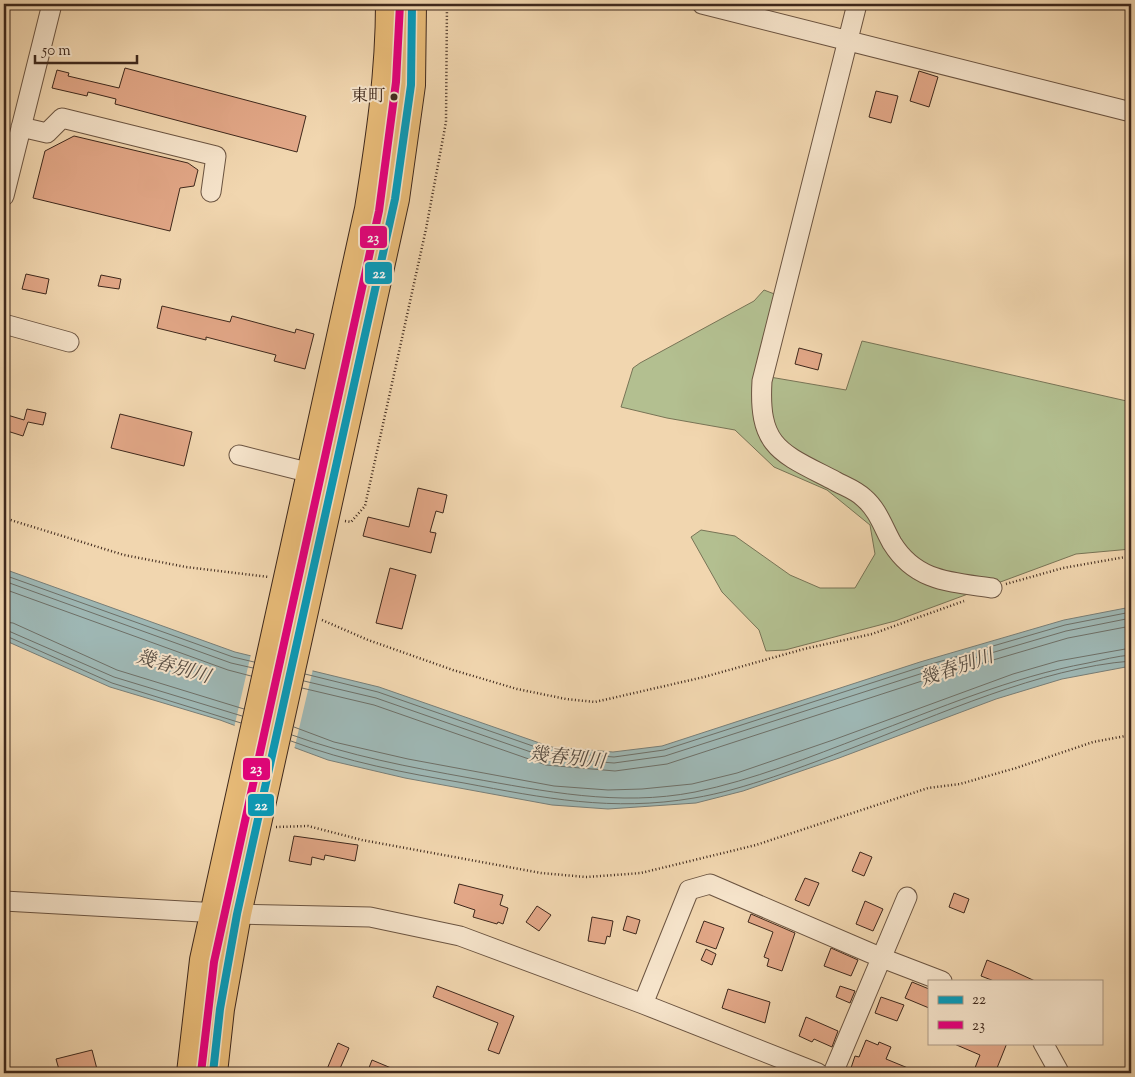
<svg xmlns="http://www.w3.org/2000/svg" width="1135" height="1077" font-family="'Sorts Mill Goudy','Noto Serif JP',serif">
  <rect width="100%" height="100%" fill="#f1d6af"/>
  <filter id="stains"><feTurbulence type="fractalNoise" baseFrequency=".004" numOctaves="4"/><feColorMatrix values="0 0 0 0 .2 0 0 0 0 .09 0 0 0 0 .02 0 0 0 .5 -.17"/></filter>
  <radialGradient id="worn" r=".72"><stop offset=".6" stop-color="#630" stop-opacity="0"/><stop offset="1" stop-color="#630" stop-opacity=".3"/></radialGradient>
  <path fill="#b3bf90" stroke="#787456" d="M764,290L777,295L758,375L846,390L862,341L1131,402V549L1076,554L895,621L785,650L766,651L759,630L722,592L691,537L701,530L735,536L790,575L820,588H855L875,554L870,525L827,490L774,467L735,430L667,418L621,407L633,368L640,363L754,301Z"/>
  <path fill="#9eb7b4" stroke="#787e77" d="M4,569L235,652L379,687L551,747L613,752L662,746L920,662L1064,620L1131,607V666L1062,679L996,699L839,758L743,791L696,803L608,809L552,805L405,778L328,760L220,720L110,687L4,640Z"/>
  <path fill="#f1d6af" d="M251,654L313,669L294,750L234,728Z"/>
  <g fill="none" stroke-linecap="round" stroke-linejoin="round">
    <path stroke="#6e7068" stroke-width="1" d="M4,575L233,657L254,662
      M4,581L231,663L253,668
      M4,589L228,670L251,676
      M4,622L13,623L117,670L244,709
      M4,629L114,677L242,716
      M4,635L112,683L241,723
      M305,674L378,692L550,752L614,757L664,750L921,667L1065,625L1131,612
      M304,681L376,698L548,758L614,763L665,756L923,673L1066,631L1131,618
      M302,688L374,705L546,765L615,771L667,764L925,680L1068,638L1131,626
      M294,727L334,742L408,759L554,786L608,790L642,789L692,784L737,773L833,740L1013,674L1058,661L1131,648
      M292,735C350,756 409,767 470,778C544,791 619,807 695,792C753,780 810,757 865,736C938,709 1011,677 1088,663C1102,660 1117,656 1131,655
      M291,741C347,762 405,773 464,783C544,798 612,812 694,798C744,790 804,766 852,748C938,715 1040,668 1131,661"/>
  </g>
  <path fill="#e2a787" stroke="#3e281c" d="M125,68L306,116L297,152L115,104L116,99L88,92L87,96L52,88L57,70L69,73L68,76L119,88Z
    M919,71L938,77L929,107L910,101Z
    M876,91L898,96L891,123L869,117Z
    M74,136L188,163L198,170L194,186L180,188L170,231L33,198L45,151Z
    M26,274L49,279L46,294L22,289Z
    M101,275L121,279L119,289L98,286Z
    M162,306L230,322L232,316L295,333L296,329L314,334L305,369L274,361L276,355L206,337V340L157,328Z
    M799,348L822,354L818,370L795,364Z
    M27,409L46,413L43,425L28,422L23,436L4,430V414L24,420Z
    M120,414L192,432L184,466L111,448Z
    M418,488L447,495L443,513L436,511L430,532L436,533L431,553L363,536L368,517L409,527Z
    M390,568L416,575L402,629L376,623Z
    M294,836L358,845L355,861L325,855L324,860L312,857L311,865L289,861Z
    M860,852L872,857L864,876L852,871Z
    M805,878L819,883L809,906L795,900Z
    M459,884L503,895L500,905L508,908L503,924L498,922L497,924L473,917L475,910L454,903Z
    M954,893L969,899L964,913L949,907Z
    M865,901L883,909L873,931L856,924Z
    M537,906L551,915L539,931L526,922Z
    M751,914L795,933L782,971L767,966L769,959L764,957L773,932L748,922Z
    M627,916L640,920L636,934L623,930Z
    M592,917L613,921L610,937L607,936L605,944L588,941Z
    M704,921L724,928L716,949L696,942Z
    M831,948L858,960L851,976L824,966Z
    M706,949L716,954L712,965L701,960Z
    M987,960L1009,969L1035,981H994L981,976Z
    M912,982L929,989V1008L905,998Z
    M437,986L514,1016L499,1054L488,1050L498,1023L433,997Z
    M840,986L855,991L850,1003L836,997Z
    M728,989L770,1002L765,1023L722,1008Z
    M881,997L904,1005L897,1021L875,1013Z
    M806,1017L838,1031L832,1047L814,1039L812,1042L799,1036Z
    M866,1040L878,1045L879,1042L891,1047L886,1059L920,1073H868L851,1068L855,1056L859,1057Z
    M338,1043L349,1048L338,1073L327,1069Z
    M952,1043H1007L995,1073H973L980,1055Z
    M92,1050L98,1073H60L56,1059Z
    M372,1060L403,1073H367Z"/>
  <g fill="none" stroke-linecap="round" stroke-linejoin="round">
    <g stroke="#6b5441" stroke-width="21">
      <path id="minor" d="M702,4L1131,112
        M857,4L762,381C758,448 781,453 835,481C844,486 856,490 864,498C878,510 883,527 892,543C916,582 951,582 992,588
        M21,127L47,133L62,118L216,156L211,192
        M4,196L52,4
        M4,324L69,342
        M239,455L311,473
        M4,901L237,914L370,917L460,936L643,1004L818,1073
        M643,1004L689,890L710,884L882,958L942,981
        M1043,1043L1058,1070L1056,1073
        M833,1073L907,897"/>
    </g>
    <g stroke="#3e281c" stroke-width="30">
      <path id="highway" d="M191,1073L204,960L369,209C380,140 390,73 390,4
        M213,1073L220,1009L237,914L395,199L411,85L412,4"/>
    </g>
    <path stroke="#3e281c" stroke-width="2.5" stroke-dasharray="1 2.5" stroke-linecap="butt" d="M4,518L124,555L186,567L269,577
      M345,521L351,522L365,506L426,229L446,122L447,4
      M1006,584L1063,568L1131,556
      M322,620L368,640L453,670L517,689L566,699L595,702L704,677L804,649L872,634L964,601
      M276,827L308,826L362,840L541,873L586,877L641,873L756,845L928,788L960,784L1016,768L1093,742L1131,735"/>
    <use href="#minor" stroke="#f6e4cb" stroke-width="19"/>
    <use href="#highway" stroke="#e8bb78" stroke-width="28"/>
    <g stroke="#f6e4cb" stroke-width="11">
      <path id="bus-1" d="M213,1073L220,1009L237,914L395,199L411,85L412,4"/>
    </g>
    <g stroke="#f6e4cb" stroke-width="11">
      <path id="bus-2" d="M201,1073L214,962L379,211L396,82L400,4"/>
    </g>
    <use href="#bus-1" stroke="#069cbc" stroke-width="8"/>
    <use href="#bus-2" stroke="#e5007d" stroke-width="8"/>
  </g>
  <circle fill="#3e281c" stroke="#f6e4cb" stroke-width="2" cx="394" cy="97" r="4.5"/>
  <g text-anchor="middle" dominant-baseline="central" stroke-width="4" stroke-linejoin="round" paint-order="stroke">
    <g font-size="17" fill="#3e281c" stroke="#f6e4cb" text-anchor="end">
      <text x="385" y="97">東町</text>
    </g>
    <g font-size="19" font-style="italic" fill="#564c42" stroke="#f6e4cb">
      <text transform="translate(173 668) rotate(16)">幾春別川</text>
      <text transform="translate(957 669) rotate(-19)">幾春別川</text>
      <text transform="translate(567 759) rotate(6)">幾春別川</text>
    </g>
  </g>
  <g stroke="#f6e4cb" stroke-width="2">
    <rect x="359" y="225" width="29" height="24" rx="5" fill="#e5007d"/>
    <rect x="364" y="261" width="29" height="24" rx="5" fill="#069cbc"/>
    <rect x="242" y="757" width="29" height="24" rx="5" fill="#e5007d"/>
    <rect x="247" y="793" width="28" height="24" rx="5" fill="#069cbc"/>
  </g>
  <g font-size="14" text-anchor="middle" font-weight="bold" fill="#fff">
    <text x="373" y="242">23</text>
    <text x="379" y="278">22</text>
    <text x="256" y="773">23</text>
    <text x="261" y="810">22</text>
  </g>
  <rect width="1135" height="1077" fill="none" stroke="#f1d6af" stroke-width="20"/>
  <rect x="5" y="5" width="1125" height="1067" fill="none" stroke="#3e281c" stroke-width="2.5"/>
  <rect x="10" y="10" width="1115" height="1057" fill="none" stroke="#3e281c"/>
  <rect x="928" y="980" width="175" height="65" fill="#f6e4cb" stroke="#ac9985"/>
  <rect x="938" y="996" width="25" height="8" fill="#069cbc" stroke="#ac9985"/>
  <text x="972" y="1004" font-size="15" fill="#3e281c">22</text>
  <rect x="938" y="1021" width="25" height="8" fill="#e5007d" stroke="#ac9985"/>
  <text x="972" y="1030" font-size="15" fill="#3e281c">23</text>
  <path d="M35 55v8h102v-8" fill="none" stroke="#3e281c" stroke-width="2.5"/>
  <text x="42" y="55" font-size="15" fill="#3e281c" stroke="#f6e4cb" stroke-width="4" paint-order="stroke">50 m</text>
  <rect width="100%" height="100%" filter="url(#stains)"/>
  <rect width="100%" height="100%" fill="url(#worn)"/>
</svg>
